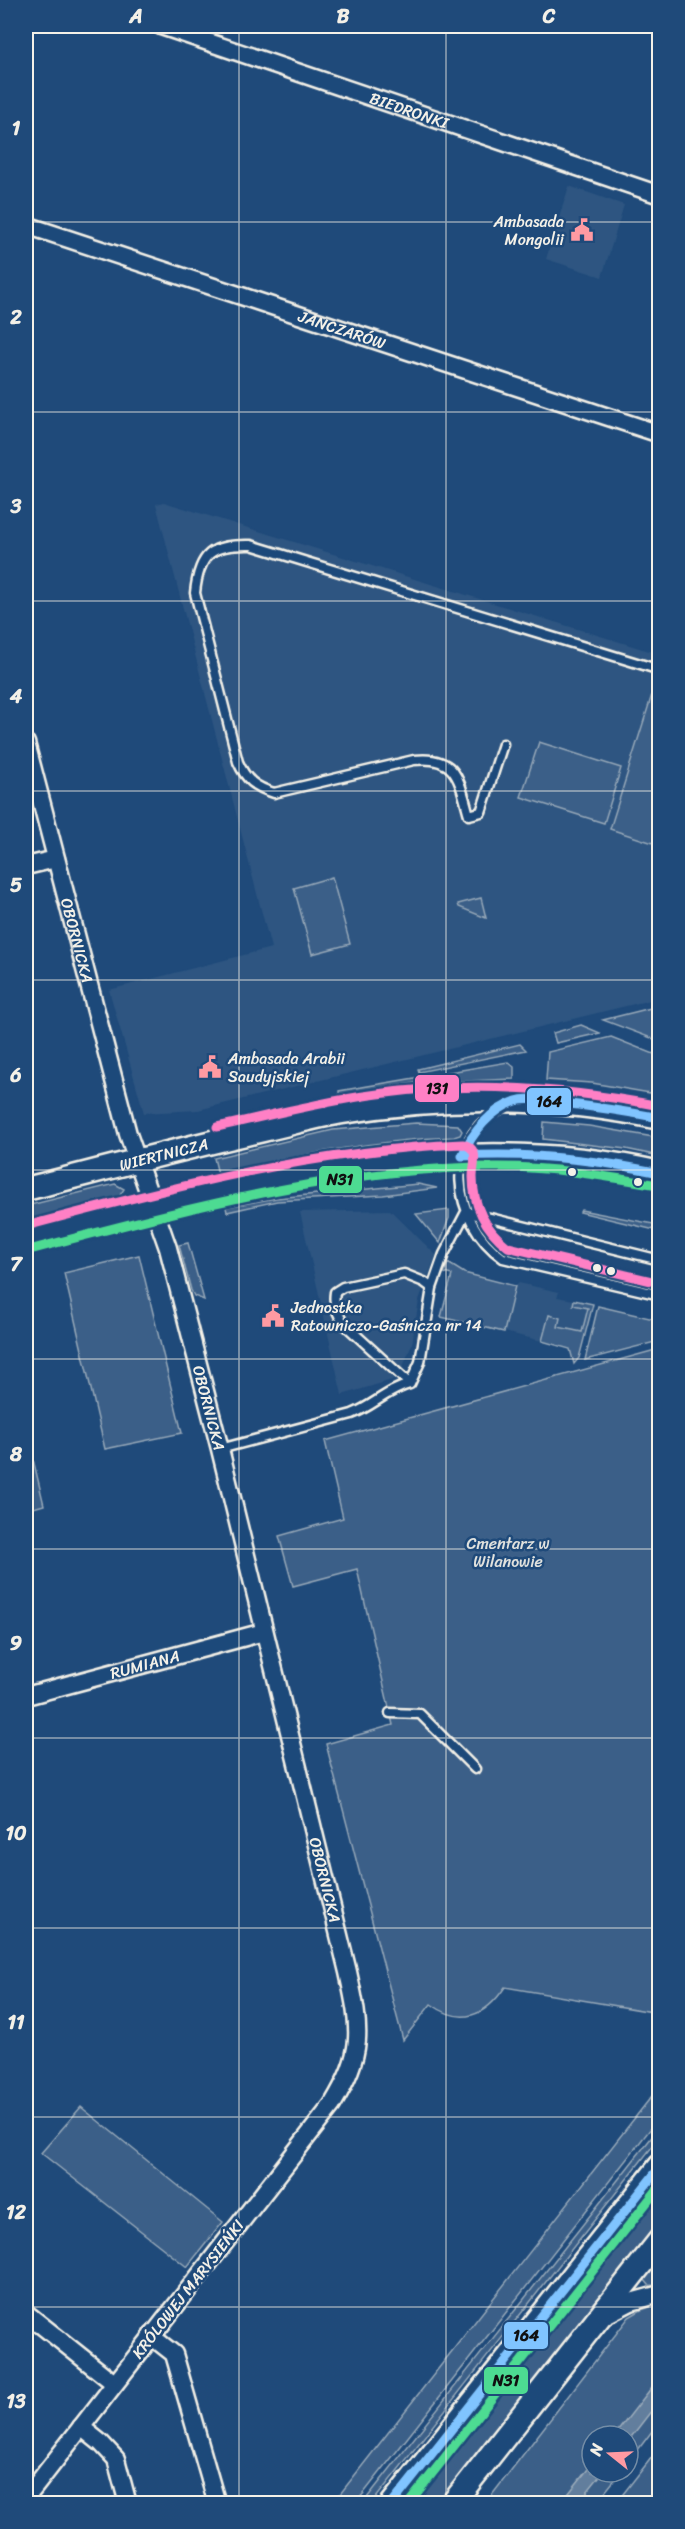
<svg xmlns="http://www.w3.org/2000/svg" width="685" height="2529" font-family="Sriracha,sans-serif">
  <rect width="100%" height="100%" fill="#1f4a7a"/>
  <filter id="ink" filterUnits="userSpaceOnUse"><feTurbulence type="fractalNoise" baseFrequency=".0167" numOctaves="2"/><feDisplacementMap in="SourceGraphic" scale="12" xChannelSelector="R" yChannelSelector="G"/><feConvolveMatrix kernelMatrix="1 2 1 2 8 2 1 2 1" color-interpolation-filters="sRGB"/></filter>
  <g filter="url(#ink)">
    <path fill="#2d5581" d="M569,186L624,205L602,277L546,259Z
      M164,502L659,654V998L198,1110L144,1113L109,990L271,948L156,504Z
      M390,1210L436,1255L419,1300L412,1344L402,1369L392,1380L342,1395L300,1212Z
      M519,1283L559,1292L557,1297L574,1300L573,1305L588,1308L582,1332L558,1327L549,1315L542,1341L504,1332L515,1286Z"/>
    <path fill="#3a5f88" stroke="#97a8b8" stroke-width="1.5" d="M655,685L660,686L659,845L610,829Z
      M539,742L621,768L604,823L521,797Z
      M332,877L350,944L312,954L294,888Z
      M481,898L486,918L459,907L458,904Z
      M659,1006V1041L603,1020Z
      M581,1025L600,1033L556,1043L553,1033Z
      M611,1037L659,1056V1092L650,1093L592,1083L546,1080L548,1052Z
      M520,1044L526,1050L419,1072L418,1069Z
      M508,1062L514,1067V1079L415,1083L339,1094V1091Z
      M544,1122L589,1126L659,1138V1156L626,1149L543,1139Z
      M416,1123L458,1125L462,1131L460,1135L454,1137C374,1140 297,1155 218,1174L214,1158L333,1130Z
      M115,1184L124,1189L118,1198L26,1222V1206Z
      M418,1184L437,1188L383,1195L277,1201L227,1212L226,1207L277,1198Z
      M449,1210V1218L440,1243L416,1214Z
      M581,1210L659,1225V1231L580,1212Z
      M188,1243L204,1300L194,1296L191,1290L179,1245Z
      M139,1255L182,1433L105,1449L64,1273Z
      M448,1263L464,1273L515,1286L504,1332L441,1317L452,1275L444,1273Z
      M574,1300L593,1304L579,1358L574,1364L570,1349L542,1341L549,1315L560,1318L558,1327L582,1332L588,1308L573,1305Z
      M598,1306L658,1320L656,1329L659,1331V1341L585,1360Z
      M659,1349V2013L505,1987C485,2017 461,2026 431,2004L403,2040L326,1744L393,1725L357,1569L293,1586L279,1536L343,1518L325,1441Z
      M26,1430L44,1505L26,1510Z
      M659,2087V2118L356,2503H333Z
      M81,2107L223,2222L187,2267L41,2153Z
      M659,2128V2138L372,2503H363Z
      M659,2183V2223L440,2503L408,2504Z
      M659,2260V2286L649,2285L644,2279Z
      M659,2304V2422L628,2463V2436H592V2472H621L596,2503L485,2504L629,2317L641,2310Z
      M659,2448V2489L648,2503H616Z"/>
    <path fill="#627e9d" stroke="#9cacbb" stroke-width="1.5" d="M659,2378V2401L628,2441V2436H614Z
      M592,2464V2472H603L578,2503H561Z"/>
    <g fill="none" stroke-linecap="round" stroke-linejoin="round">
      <g stroke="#f4f1e8" stroke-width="13">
        <path id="lane" d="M503,744L481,812L469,815C459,780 457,755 414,760L274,793C255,787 246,780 238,762L195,593C199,553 212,544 251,545L660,670
          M504,1107C441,1139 451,1221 503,1258L660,1295
          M466,1212L660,1260
          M410,1384L344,1324C337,1313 333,1305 335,1292L343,1287L404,1274L424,1282L432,1288
          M220,1449L352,1414C373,1406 387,1390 410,1384L420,1362L432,1288L444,1254L466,1212
          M390,1713L420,1714L475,1769"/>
      </g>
      <g stroke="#f4f1e8" stroke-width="21">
        <g id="street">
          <path id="s1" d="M161,26L660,195"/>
          <path id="s2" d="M26,225L660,434"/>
          <path id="s3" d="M26,743L128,1134L168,1248L220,1449L348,1972C361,2031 364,2052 332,2105L26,2498"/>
          <path d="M26,866L56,859"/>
          <path id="s4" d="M26,1696L264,1632"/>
          <path d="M26,2313L114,2383"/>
          <path d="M602,2317L631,2302L660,2294"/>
          <path d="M151,2336L174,2354L217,2504"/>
          <path d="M81,2427L101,2443L116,2459L128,2504"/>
        </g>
      </g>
      <g stroke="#f4f1e8" stroke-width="27">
        <g id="secondary">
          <path id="s5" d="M26,1189C105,1169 184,1148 263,1130C290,1124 317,1116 343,1112C448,1095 556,1096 660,1118"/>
          <path d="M26,1238C231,1185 447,1124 660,1173"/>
          <path d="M392,2504L660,2166"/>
          <path d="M452,2504L660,2240"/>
        </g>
      </g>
      <use href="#lane" stroke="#1f4a7a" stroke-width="8"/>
      <use href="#street" stroke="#1f4a7a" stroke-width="16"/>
      <use href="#secondary" stroke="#1f4a7a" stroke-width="22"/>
      <g stroke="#1f4a7a" stroke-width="14">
        <path id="bus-1" d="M462,1156C472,1133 491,1109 516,1101C528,1097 542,1101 553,1102C589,1106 624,1111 660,1118
          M462,1156C529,1152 594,1159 660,1173
          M392,2504L660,2167"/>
      </g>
      <g stroke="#1f4a7a" stroke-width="14">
        <path id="bus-2" d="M29,1250C183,1210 340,1166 500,1167C553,1167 605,1176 658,1185
          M408,2504L660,2186"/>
      </g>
      <g stroke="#1f4a7a" stroke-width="14">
        <path id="bus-3" d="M217,1127C271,1115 324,1101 378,1094C472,1081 567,1088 660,1106
          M26,1226C170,1188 313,1150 463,1144C468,1146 472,1147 474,1153C476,1160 473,1169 473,1177C473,1206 485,1229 508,1247L660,1283"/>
      </g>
      <use href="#bus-1" stroke="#80c4ff" stroke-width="9"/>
      <use href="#bus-2" stroke="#4ddb92" stroke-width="9"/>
      <use href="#bus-3" stroke="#ff80c5" stroke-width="9"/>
    </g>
  </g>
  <path fill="none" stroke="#f4f1e8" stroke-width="1.5" stroke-opacity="0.55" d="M239,26V2504M446,26V2504M26,222H660M26,412H660M26,601H660M26,791H660M26,980H660M26,1170H660M26,1359H660M26,1549H660M26,1738H660M26,1928H660M26,2117H660M26,2307H660"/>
  <defs>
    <g id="civic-bare" transform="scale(1.8)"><path d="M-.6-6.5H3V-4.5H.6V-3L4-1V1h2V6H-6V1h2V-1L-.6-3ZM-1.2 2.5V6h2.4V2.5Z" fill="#ff9aa2" stroke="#1f4a7a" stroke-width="2.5" paint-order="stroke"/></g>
  </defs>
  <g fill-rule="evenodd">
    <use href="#civic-bare" x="582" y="230"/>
    <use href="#civic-bare" x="210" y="1067"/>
    <use href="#civic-bare" x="273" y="1316"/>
  </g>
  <g fill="#f4f1e8" stroke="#1f4a7a" stroke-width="2">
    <circle cx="572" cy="1172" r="5"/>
    <circle cx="638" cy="1182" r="5"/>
    <circle cx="597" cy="1268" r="5"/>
    <circle cx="611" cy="1271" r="5"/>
  </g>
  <g text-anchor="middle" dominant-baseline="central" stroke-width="5" stroke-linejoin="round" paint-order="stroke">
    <g font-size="16" fill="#f4f1e8" stroke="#1f4a7a">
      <text stroke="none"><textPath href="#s1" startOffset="262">BIEDRONKI</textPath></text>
      <text stroke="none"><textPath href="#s2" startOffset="333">JANCZARÓW</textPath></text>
      <text stroke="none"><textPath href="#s3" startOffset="204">OBORNICKA</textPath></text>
      <text stroke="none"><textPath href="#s5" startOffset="142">WIERTNICZA</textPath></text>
      <text stroke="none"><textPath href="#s3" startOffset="690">OBORNICKA</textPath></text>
      <text stroke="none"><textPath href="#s4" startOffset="123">RUMIANA</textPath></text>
      <text stroke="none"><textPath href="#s3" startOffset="1176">OBORNICKA</textPath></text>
      <text transform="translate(188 2289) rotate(-52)">KRÓLOWEJ MARYSIEŃKI</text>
    </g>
    <g font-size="16" fill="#f4f1e8" stroke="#1f4a7a" text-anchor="start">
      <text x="564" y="221" text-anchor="end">Ambasada<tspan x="564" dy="18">Mongolii</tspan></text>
      <text x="228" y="1058">Ambasada Arabii<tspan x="228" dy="18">Saudyjskiej</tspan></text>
      <text x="291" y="1307">Jednostka<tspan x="291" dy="18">Ratowniczo-Gaśnicza nr 14</tspan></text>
    </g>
    <g font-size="16" fill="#e1e2de" stroke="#1f4a7a">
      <text x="508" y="1543">Cmentarz w<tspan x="508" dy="18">Wilanowie</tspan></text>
    </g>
  </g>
  <g stroke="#1f4a7a" stroke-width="2">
    <rect x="414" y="1074" width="46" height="29" rx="6" fill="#ff80c5"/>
    <rect x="526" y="1087" width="46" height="29" rx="6" fill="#80c4ff"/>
    <rect x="318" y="1165" width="45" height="29" rx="6" fill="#4ddb92"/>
    <rect x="503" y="2321" width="46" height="29" rx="6" fill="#80c4ff"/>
    <rect x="483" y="2366" width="46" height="29" rx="6" fill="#4ddb92"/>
  </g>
  <g font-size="16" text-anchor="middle" font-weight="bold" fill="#111">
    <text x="437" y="1094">131</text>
    <text x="549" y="1107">164</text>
    <text x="340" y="1185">N31</text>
    <text x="526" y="2341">164</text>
    <text x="506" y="2386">N31</text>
  </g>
  <rect width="685" height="2529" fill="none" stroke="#1f4a7a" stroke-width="66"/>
  <g transform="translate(610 2454) rotate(288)"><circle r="28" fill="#1f4a7a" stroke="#748da6" stroke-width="1.5"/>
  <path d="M0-4.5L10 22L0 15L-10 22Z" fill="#ff9aa2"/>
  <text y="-9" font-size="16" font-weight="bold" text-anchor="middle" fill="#f4f1e8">N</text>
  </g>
  <rect x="33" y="33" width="619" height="2463" fill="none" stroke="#f4f1e8" stroke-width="2"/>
  <g font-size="20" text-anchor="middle" font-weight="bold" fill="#f4f1e8">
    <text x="136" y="23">A</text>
    <text x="343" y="23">B</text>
    <text x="549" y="23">C</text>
    <text x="16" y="135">1</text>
    <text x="16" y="324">2</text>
    <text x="16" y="513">3</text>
    <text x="16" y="703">4</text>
    <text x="16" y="892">5</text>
    <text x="16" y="1082">6</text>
    <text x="16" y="1271">7</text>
    <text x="16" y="1461">8</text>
    <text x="16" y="1650">9</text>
    <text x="16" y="1840">10</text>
    <text x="16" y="2029">11</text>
    <text x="16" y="2219">12</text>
    <text x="16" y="2408">13</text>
  </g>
</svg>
